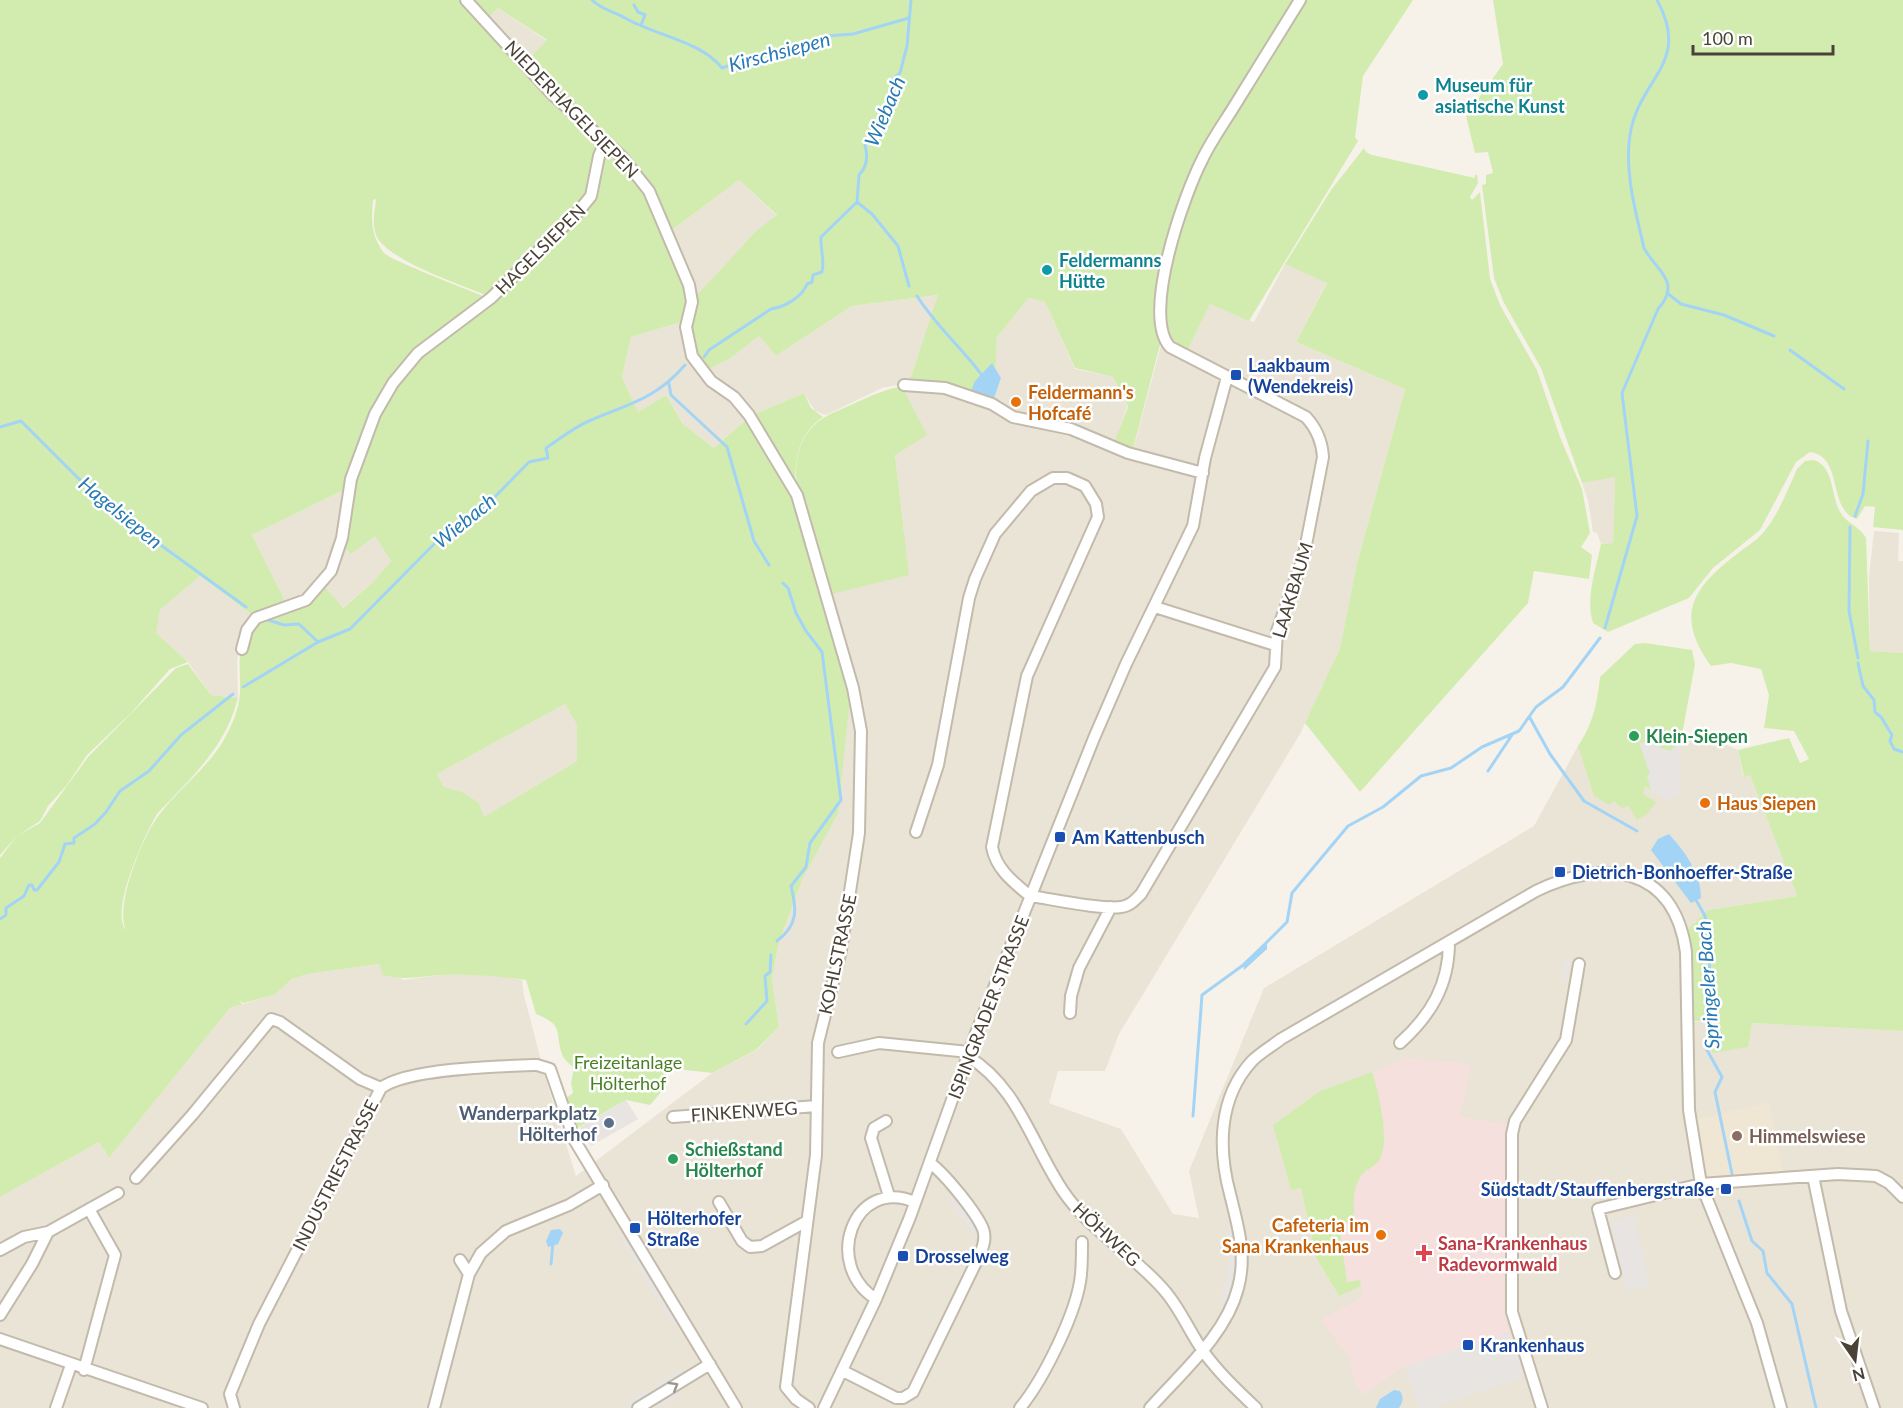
<svg xmlns="http://www.w3.org/2000/svg" width="1903" height="1408" font-family="Lato,sans-serif">
  <rect width="100%" height="100%" fill="#f6f2e9"/>
  <path fill="#eae4d7" fill-rule="evenodd" d="M498,8L547,41L526,62L488,18Z
    M739,180L777,216L757,230L693,299L668,233Z
    M1285,264L1327,282L1296,342L1405,389L1357,563L1340,648L1300,734L1119,1034L1105,1071H1058L1049,1103L1121,1129L1173,1214L1199,1218L1189,1171L1264,988L1534,826L1578,746L1626,728L1670,741L1700,733L1738,750L1743,776L1750,775L1797,896L1708,910L1686,1022L1713,1021L1712,1052L1752,1023L1903,1031V1408H0V1197L99,1142L109,1158L230,1008L273,995L292,979L308,974L379,964L403,980L440,975H493L522,980L524,995L546,1080L576,1176L712,1073L757,1050L779,1027L772,979L779,942L803,878L828,595L904,532L895,455L902,386L920,385L994,402L997,337L1029,298L1045,302L1075,369L1113,377L1127,407L1112,450L1131,458L1162,342L1185,356L1210,304L1254,322ZM1301,1187L1339,1296L1316,1258Z
    M939,295L909,383L882,388L826,415L815,411L804,393L750,416L714,448L684,425L666,395L638,412L622,377L631,337L685,321L703,372L731,358L759,336L776,356L852,306Z
    M1615,476L1613,543L1601,544L1597,533L1593,532L1588,500L1582,483Z
    M348,488L391,561L372,583L342,608L323,585L288,607L252,535Z
    M1874,531L1899,533L1898,561H1903V653L1870,651L1869,576Z
    M200,576L255,617L237,659L238,698L211,695L188,662L155,633L160,610Z
    M565,704L577,725V761L483,818L444,787L437,774Z"/>
  <path fill="#efe7d3" d="M1769,1102L1783,1173L1711,1178L1703,1169L1696,1120Z"/>
  <path fill="#f6e0dd" d="M1408,1058L1471,1064L1460,1117L1507,1124L1504,1314L1524,1377L1432,1408H1419L1405,1366L1363,1395L1353,1379L1350,1358L1321,1320L1364,1296L1360,1280L1347,1283L1339,1225L1354,1219L1353,1199L1356,1186L1362,1175L1379,1161L1385,1144L1377,1086L1372,1072Z"/>
  <path fill="#d2ecb0" fill-rule="evenodd" d="M0,0H464L518,56L550,94L603,141L595,163L590,195L577,212L491,297C464,286 389,261 377,237C371,225 375,211 376,199L373,200C371,220 371,236 384,253C390,260 474,292 490,299L579,212C601,185 592,172 606,144L638,175L656,208L687,285L691,301L685,321L631,337L622,377L638,412L666,395L683,424L714,448L749,417L796,496L851,689L838,813L803,878L779,942L772,979L779,1027L756,1050L712,1073L669,1068L662,1091L650,1105L626,1100L577,1128L566,1098L573,1093L571,1083L574,1068C570,1064 563,1059 562,1054C554,1030 565,1026 536,1014L526,980C498,976 471,974 442,975C419,976 407,981 383,975L379,964L308,974L292,979L274,995L244,1003L238,1000L243,1004L230,1008L109,1158L99,1142L0,1197V858L17,836L40,823L88,757L176,668L188,664L211,695L238,698L237,701C225,748 189,780 157,814C145,834 109,912 126,930C114,907 143,835 159,815C178,790 205,770 222,743C229,731 237,715 239,701C243,677 233,649 250,626C261,610 282,613 299,606C309,601 316,593 323,585L343,608L372,583L391,561L375,536L351,554L342,545L350,487L252,535L288,607L255,617L200,576L160,610L156,633L188,662L170,669L131,713L87,755L67,785L48,806L40,821L17,836L0,855ZM565,704L577,725V761L484,817L479,803L462,792L444,787L437,774Z
    M469,0H1298L1202,156L1165,264L1155,308L1161,341L1132,453L1113,445L1128,407L1113,377L1075,368L1045,302L1029,298L997,337L994,402L909,383L938,295L852,306L776,356L759,336L731,358L703,372L689,340L693,299L757,230L777,215L739,180L668,233L650,189L526,62L547,40L498,8L488,18Z
    M1301,0H1413L1363,76L1355,137L1358,141L1249,321L1210,304L1187,352L1171,342L1164,332L1168,266L1203,160Z
    M1493,0H1903V530L1873,527L1875,507L1865,506L1857,519C1827,511 1844,456 1810,452L1796,462L1760,530L1713,568L1689,598L1608,632L1593,623C1585,598 1596,569 1601,544L1613,543L1615,477L1582,483L1541,368L1504,303L1494,278L1482,185L1486,184V175L1493,173L1488,152L1475,153L1466,116L1503,64Z
    M1364,148L1366,152L1372,155L1475,178V175H1477L1478,183L1470,197L1472,200L1480,192L1490,279L1500,305L1537,370L1560,437L1582,489L1590,533L1581,547L1592,555L1589,579L1534,571L1528,603L1360,792L1305,723L1340,648L1357,563L1405,389L1296,342L1327,283L1285,264L1331,190Z
    M902,386L927,435L895,455L909,575L828,595C813,546 766,452 825,417C833,412 842,409 851,405C868,397 883,390 902,386Z
    M804,393L811,408L823,417C796,436 794,462 796,492L750,416Z
    M1814,460C1834,467 1831,494 1839,510C1845,523 1860,526 1866,538L1870,651L1903,653V1031L1752,1023L1748,1047L1712,1053L1713,1021H1690L1686,931L1708,910L1797,896L1750,775L1744,777L1738,750L1789,738L1800,763L1809,759L1794,731L1764,728L1769,695L1761,669L1731,663L1711,666C1675,616 1691,589 1737,554C1745,547 1755,542 1762,534C1778,516 1787,491 1797,469L1805,461Z
    M1645,643L1692,650L1695,664L1681,740L1680,793L1670,801L1645,786L1643,794L1656,802L1647,814L1637,820L1629,806L1622,808L1614,801L1609,805L1594,796L1578,746C1593,724 1597,704 1600,677L1635,644Z
    M1372,1072C1379,1093 1390,1139 1380,1159C1376,1166 1367,1169 1362,1174C1352,1187 1354,1205 1354,1219L1339,1225L1347,1282L1360,1280L1361,1286L1339,1296L1316,1258L1301,1188L1291,1190L1273,1125L1320,1091Z"/>
  <path fill="#e7e4e1" d="M1681,740L1680,793L1670,801L1651,791L1647,776L1650,774L1639,743L1647,742L1670,751Z
    M1564,957L1572,958L1567,980L1560,978Z
    M626,1100L638,1119L591,1146L580,1127Z
    M955,1196L980,1231L974,1235L949,1200Z
    M1633,1215L1650,1285L1627,1291L1610,1221Z
    M1234,1226L1237,1254L1236,1277L1226,1305L1219,1302L1229,1266L1227,1227Z
    M624,1230L681,1324H672L619,1236Z
    M1509,1332L1524,1377L1432,1408H1419L1405,1366Z
    M681,1369L682,1375L656,1391L655,1384Z
    M648,1389L652,1394L628,1408L626,1401Z
    M678,1389L681,1395L662,1406L656,1402Z"/>
  <path fill="#a3d4f5" d="M992,363L1001,378L994,398L971,391L975,381Z
    M1669,834C1685,852 1701,873 1701,898L1691,903L1651,850L1658,839Z
    M1263,944H1267V949L1244,970L1243,963Z
    M560,1229L563,1233L558,1244L548,1247L546,1241L551,1230Z
    M1394,1390L1400,1391C1404,1397 1403,1402 1399,1408H1376L1380,1399Z"/>
  <g fill="none" stroke-linecap="round" stroke-linejoin="round">
    <path stroke="#a3d4f5" stroke-width="3" d="M592,0C602,10 613,11 625,18C654,35 701,41 722,68L766,53L808,42L817,43L827,36L853,34L909,18
      M634,5L638,12L645,15L641,25
      M857,202L872,214L898,246L909,286
      M1667,293L1681,304L1724,315L1774,336
      M917,296C936,326 963,349 984,378
      M1790,350L1844,389
      M704,357L709,350L771,309C785,307 802,297 807,284L812,282L813,275L822,272C825,259 820,249 821,237L857,202L859,175C868,166 868,156 865,145L876,139L893,96V79L900,73L907,46L911,0
      M669,384L671,395L727,447L754,541L769,565
      M0,427L21,421L79,479L140,530L246,607
      M1855,516L1863,494L1868,441
      M1850,527L1849,611L1858,658
      M268,620L284,625L299,624L318,642
      M1605,628L1637,516L1622,393L1658,309C1683,281 1655,270 1644,248C1636,213 1624,171 1630,135C1639,77 1692,64 1657,0
      M1858,663L1863,686L1874,700L1875,712L1881,717L1892,735L1890,741L1894,749L1903,752
      M243,687L318,642L350,629L449,529L483,509L529,462L548,458L546,448C560,439 574,427 589,421C628,404 656,399 685,365
      M1530,718L1550,754L1584,801L1637,831
      M1488,771L1512,735
      M1696,900L1705,916L1709,952L1711,1011L1707,1050L1722,1077L1715,1092L1732,1174
      M0,919L6,915V908L24,896L29,885H32L34,890H37L59,862L65,844L74,843V838L95,824L106,812L120,791L149,771L181,735L233,694
      M777,941C798,925 797,910 791,886L806,867L810,843L841,800L822,652L806,631L796,613L788,588L783,583
      M1263,946L1287,922L1292,893L1348,826L1383,807L1421,776L1451,768L1482,747L1519,731L1536,707L1563,687L1600,638
      M746,1024L767,1001L765,976L770,972L771,955
      M1193,1116L1202,995L1246,963
      M1739,1201L1752,1241L1763,1251L1767,1273L1792,1304L1816,1408
      M551,1264L553,1242"/>
    <g stroke="#c2baab" stroke-width="14">
      <path id="minor" d="M466,0L552,94L622,157L649,191L689,285L692,302L686,327L692,356L711,381L734,397L749,415L797,495L853,688L861,731L859,833L841,950L818,1043L816,1155L786,1387L796,1399L809,1408
        M904,385L945,388L992,404L1013,417L1071,429L1128,453L1203,473
        M1155,607L1275,645
        M242,649L247,630L256,618L306,600L331,571L342,538L351,479L375,414L393,383L418,353L491,298L578,212L591,196L599,156L605,142
        M916,832L938,765L969,598L975,579L995,534L1031,491L1053,478H1067L1085,486L1096,504L1098,517L1027,676L992,847C996,869 1013,882 1030,896C1052,899 1101,910 1121,907C1130,906 1135,900 1141,894L1275,667L1277,631L1304,555L1323,457C1322,441 1317,429 1306,417L1170,347C1141,315 1184,195 1202,160C1211,141 1224,123 1235,105C1257,70 1278,35 1300,0
        M1070,1013L1071,996L1079,968L1111,907
        M1400,1043C1431,1015 1449,985 1449,942
        M838,1052L879,1043L969,1052
        M967,1056C1018,1086 1032,1145 1063,1191C1089,1230 1134,1255 1164,1290C1180,1308 1189,1331 1203,1351C1218,1372 1237,1390 1256,1408
        M673,1117L816,1106
        M886,1121L874,1128L871,1138L889,1196
        M1813,1176L1841,1311L1874,1408
        M136,1178L193,1114L271,1019L280,1022L360,1079L381,1088
        M719,1202L742,1241L750,1247L762,1246L807,1221
        M0,1250L24,1237L48,1232L118,1193
        M460,1260L469,1274
        M1615,1273L1598,1209L1701,1184L1838,1174L1876,1176L1889,1183L1903,1197
        M876,1299C822,1265 853,1176 915,1202
        M0,1315L32,1264L48,1232
        M0,1339L202,1408
        M84,1370L115,1255L89,1209
        M843,1371L896,1398H903L913,1392L981,1252C984,1244 986,1237 983,1229C976,1212 945,1174 930,1163
        M56,1408L71,1365
        M234,1408L230,1394L259,1324L381,1088C407,1068 502,1066 537,1065L550,1069L575,1141L736,1408
        M434,1408L469,1274L481,1253L506,1231L569,1205L603,1185
        M638,1408L710,1364
        M824,1408L876,1299L910,1217L976,1033L1094,738L1126,664L1193,526L1205,458L1227,377
        M1020,1408C1043,1380 1078,1311 1081,1274C1082,1264 1082,1253 1082,1242
        M1150,1408C1181,1373 1226,1335 1238,1288C1247,1256 1238,1226 1230,1194C1218,1149 1218,1098 1252,1061C1260,1053 1272,1046 1281,1039L1536,891C1604,858 1674,865 1686,952L1689,1110L1701,1184L1757,1323L1781,1408
        M1542,1408L1512,1312V1134L1515,1121L1566,1040L1579,964"/>
    </g>
    <use href="#minor" stroke="#fff" stroke-width="10"/>
  </g>
  <defs><path id="oneway-chevron" d="M-2-3.5L2.5 0L-2 3.5" fill="none" stroke-width="1.6" stroke-linecap="round" stroke-linejoin="round" transform="scale(1.5)"/></defs>
  <use stroke="#9b9791" href="#oneway-chevron" transform="translate(674 1386) rotate(-31)"/>
  <g fill="#0f9aa8" stroke="#fff" stroke-width="2">
    <circle cx="1423" cy="95" r="6"/>
    <circle cx="1047" cy="270" r="6"/>
  </g>
  <g fill="#1a4fb4" stroke="#fff" stroke-width="2">
    <rect x="1230" y="369" width="12" height="12" rx="3"/>
    <rect x="1054" y="831" width="12" height="12" rx="3"/>
    <rect x="1554" y="866" width="12" height="12" rx="3"/>
    <rect x="1720" y="1183" width="12" height="12" rx="3"/>
    <rect x="629" y="1222" width="12" height="12" rx="3"/>
    <rect x="897" y="1250" width="12" height="12" rx="3"/>
    <rect x="1462" y="1339" width="12" height="12" rx="3"/>
  </g>
  <g fill="#e8710a" stroke="#fff" stroke-width="2">
    <circle cx="1016" cy="402" r="6"/>
    <circle cx="1705" cy="803" r="6"/>
    <circle cx="1381" cy="1235" r="6"/>
  </g>
  <g fill="#2e9e5b" stroke="#fff" stroke-width="2">
    <circle cx="1634" cy="736" r="6"/>
    <circle cx="673" cy="1159" r="6"/>
  </g>
  <circle fill="#5c6f8a" stroke="#fff" stroke-width="2" cx="609" cy="1123" r="6"/>
  <circle fill="#8d6e63" stroke="#fff" stroke-width="2" cx="1737" cy="1136" r="6"/>
  <path fill="#e0444e" stroke="#fff" stroke-width="2" d="M1421 1244h6v6h6v6h-6v6h-6v-6h-6v-6h6z"/>
  <g text-anchor="middle" dominant-baseline="central" stroke-width="5" stroke-linejoin="round" paint-order="stroke">
    <g font-size="18" font-weight="bold" fill="#0d838f" stroke="#fff" text-anchor="start">
      <text x="1435" y="85">Museum für<tspan x="1435" dy="21">asiatische Kunst</tspan></text>
      <text x="1059" y="260">Feldermanns<tspan x="1059" dy="21">Hütte</tspan></text>
    </g>
    <g font-size="18" fill="#4a4237" stroke="#fff">
      <text transform="translate(572 109) rotate(46)">NIEDERHAGELSIEPEN</text>
      <text transform="translate(540 249) rotate(-45)">HAGELSIEPEN</text>
      <text transform="translate(1292 590) rotate(-73)">LAAKBAUM</text>
      <text transform="translate(837 954) rotate(-78)">KOHLSTRASSE</text>
      <text transform="translate(988 1007) rotate(-69)">ISPINGRADER STRASSE</text>
      <text transform="translate(744 1111) rotate(-4)">FINKENWEG</text>
      <text transform="translate(335 1175) rotate(-63)">INDUSTRIESTRASSE</text>
      <text transform="translate(1107 1234) rotate(43)">HÖHWEG</text>
    </g>
    <g font-size="18" font-weight="bold" fill="#164399" stroke="#fff" text-anchor="start">
      <text x="1248" y="365">Laakbaum<tspan x="1248" dy="21">(Wendekreis)</tspan></text>
      <text x="1072" y="837">Am Kattenbusch</text>
      <text x="1572" y="872">Dietrich-Bonhoeffer-Straße</text>
      <text x="1714" y="1189" text-anchor="end">Südstadt/Stauffenbergstraße</text>
      <text x="647" y="1218">Hölterhofer<tspan x="647" dy="21">Straße</tspan></text>
      <text x="915" y="1256">Drosselweg</text>
      <text x="1480" y="1345">Krankenhaus</text>
    </g>
    <g font-size="18" font-weight="bold" fill="#c56008" stroke="#fff" text-anchor="start">
      <text x="1028" y="392">Feldermann's<tspan x="1028" dy="21">Hofcafé</tspan></text>
      <text x="1717" y="803">Haus Siepen</text>
      <text x="1369" y="1225" text-anchor="end">Cafeteria im<tspan x="1369" dy="21">Sana Krankenhaus</tspan></text>
    </g>
    <g font-size="18" font-weight="bold" fill="#27864d" stroke="#fff" text-anchor="start">
      <text x="1646" y="736">Klein-Siepen</text>
      <text x="685" y="1149">Schießstand<tspan x="685" dy="21">Hölterhof</tspan></text>
    </g>
    <g font-size="18" fill="#498026" stroke="#fff">
      <text x="628" y="1062">Freizeitanlage<tspan x="628" dy="21">Hölterhof</tspan></text>
    </g>
    <g font-size="18" font-weight="bold" fill="#4e5e75" stroke="#fff" text-anchor="end">
      <text x="597" y="1113">Wanderparkplatz<tspan x="597" dy="21">Hölterhof</tspan></text>
    </g>
    <g font-size="18" font-weight="bold" fill="#785e54" stroke="#fff" text-anchor="start">
      <text x="1749" y="1136">Himmelswiese</text>
    </g>
    <g font-size="18" font-weight="bold" fill="#be3a42" stroke="#fff" text-anchor="start">
      <text x="1438" y="1243">Sana-Krankenhaus<tspan x="1438" dy="21">Radevormwald</tspan></text>
    </g>
    <g font-size="20" font-style="italic" fill="#277ab4" stroke="#fff">
      <text transform="translate(779 51) rotate(-15)">Kirschsiepen</text>
      <text transform="translate(884 111) rotate(-67)">Wiebach</text>
      <text transform="translate(121 512) rotate(39)">Hagelsiepen</text>
      <text transform="translate(464 520) rotate(-39)">Wiebach</text>
      <text transform="translate(1707 985) rotate(-94)">Springeler Bach</text>
    </g>
  </g>
  <g transform="translate(1855 1360) rotate(166)" stroke="#ffffff" stroke-width="4.5" paint-order="stroke">
  <path d="M0-4.5L10 22L0 15L-10 22Z" fill="#4a4237"/>
  <text y="-9" font-size="16" font-weight="bold" text-anchor="middle" fill="#4a4237">N</text>
  </g>
  <path d="M1693 45v9h140v-9" fill="none" stroke="#4a4237" stroke-width="3"/>
  <text x="1702" y="45" font-size="18" fill="#4a4237" stroke="#ffffff" stroke-width="4.5" paint-order="stroke">100 m</text>
</svg>
